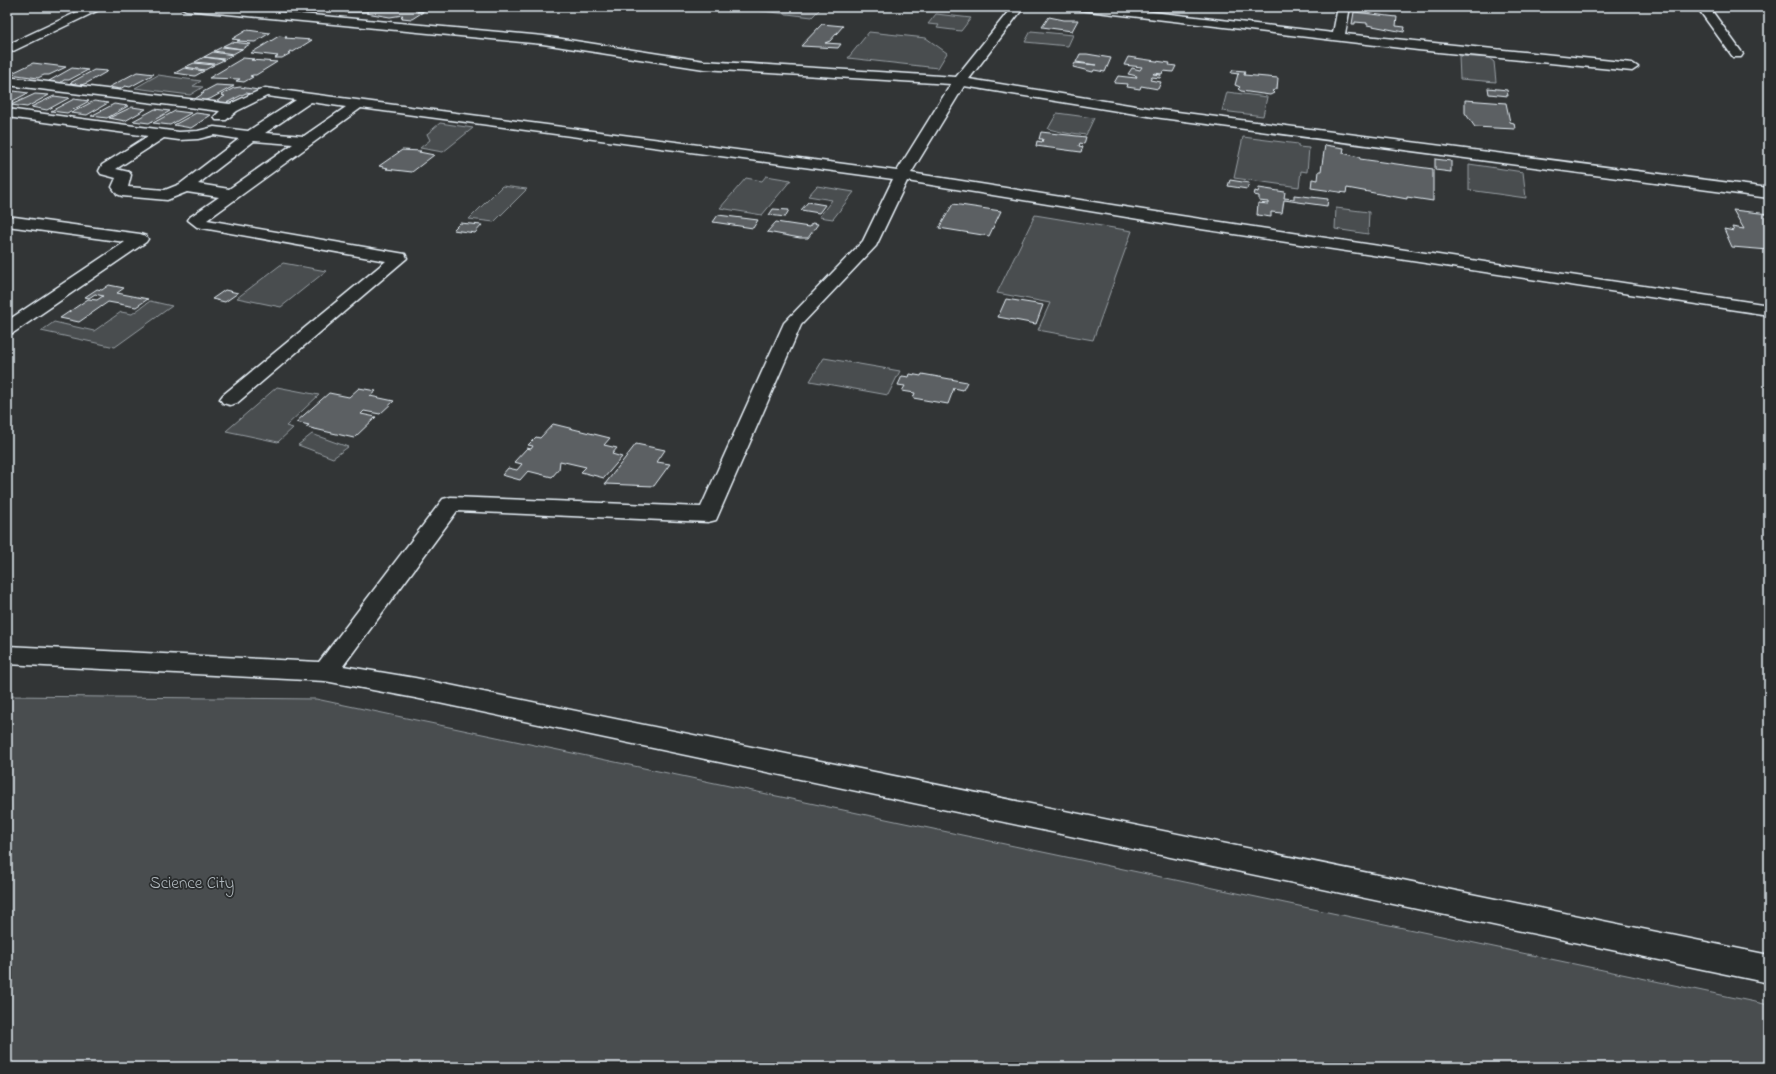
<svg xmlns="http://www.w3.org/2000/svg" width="1776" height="1074" font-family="'Indie Flower',sans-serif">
  <rect width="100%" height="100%" fill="#323536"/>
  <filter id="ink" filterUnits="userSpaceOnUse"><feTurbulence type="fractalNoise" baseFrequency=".025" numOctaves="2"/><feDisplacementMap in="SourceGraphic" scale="8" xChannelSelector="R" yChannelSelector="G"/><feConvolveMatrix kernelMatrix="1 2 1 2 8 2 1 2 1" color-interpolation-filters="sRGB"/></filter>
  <g filter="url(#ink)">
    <path fill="#494d4f" stroke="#989fa4" d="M729,7L796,9L798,7H822L812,17Z
      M936,14L971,18L961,31L937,28L939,25L928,24Z
      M1031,31L1073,35L1068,46L1025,42Z
      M869,32L926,38L947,53L938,68L848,58Z
      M1459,56L1489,58L1494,62L1496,82L1460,79Z
      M158,75L201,81L193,86L203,87L190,95L135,88Z
      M1227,92L1267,97L1263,116L1222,111Z
      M1057,113L1094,118L1086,135L1072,133L1071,134L1048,129Z
      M440,123L473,128L443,152L420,148L430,140L427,134Z
      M1243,137L1298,144V147L1309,148L1307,172L1301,171L1299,187L1234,178Z
      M1469,164L1523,172L1526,198L1469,190Z
      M766,176L791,180L762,215L720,208L746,178L762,181Z
      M502,186L527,189L494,222L469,219Z
      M817,186L854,192L833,219L819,217L832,200L808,196Z
      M1336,208L1369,212L1368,234L1335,229Z
      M1035,215L1132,231L1093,340L1038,330L1050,303L997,293Z
      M283,263L326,271L281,307L237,298Z
      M150,301L172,306L115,347L41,331L54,322L94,331L121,312L132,314Z
      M824,358L900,371L888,395L810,381Z
      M277,387L319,395L286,426L293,428L278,442L226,431Z
      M312,434L348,447L333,458L298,445Z
      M7,696L316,699L1769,1005V1067H7Z"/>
    <path fill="#5c6063" stroke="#e8f1f8" d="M289,7H336L329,11Z
      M353,7H431L424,11H419L417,12H423L412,19L402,18L403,17H401L403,15L390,17L366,13L368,12H345Z
      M943,7H986L983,11Z
      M1354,12L1397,17L1396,26L1405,27L1404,32L1367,25V23L1355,22V24H1352Z
      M1049,17L1064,20H1078L1072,31L1042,27Z
      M822,24L843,26L830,41L825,43L841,44L838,48L801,46Z
      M247,30L270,33L255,42L237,41L240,40L232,39Z
      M279,36L287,37L285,38L312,40L293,52L291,51L288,53H291L282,58H275L278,56L251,53Z
      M231,42L250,44L242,49L223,46Z
      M222,47L242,49L233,54L214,51Z
      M213,52L233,55L224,59L204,57Z
      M1080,54H1087L1111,58L1105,72L1094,70L1093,72L1073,67L1075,63L1096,65L1076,62Z
      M204,57L224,60L215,64L195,62Z
      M1128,57L1170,63L1169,65L1176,66L1173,72L1163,71L1162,74L1154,73L1153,74L1161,75L1160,78L1152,77L1150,80L1161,82L1158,89L1141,86L1140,89L1127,87L1128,84L1114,83L1118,76L1136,78L1137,76L1128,74L1132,68L1140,70L1142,67L1124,65Z
      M243,58L254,59L251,60L277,62L256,75H253L250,76L253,77L244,82L236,81L240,79L209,78Z
      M33,63L66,67L49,75H44L38,78L10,74Z
      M194,63L214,65L205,70L185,67Z
      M72,68L88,70L69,80H64L60,83L49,81Z
      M184,68L204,71L195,76L175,73Z
      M94,70L108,71L87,83L81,85L70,83Z
      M1233,70L1245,71L1244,75L1278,78L1277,89L1272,91L1274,93L1270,95L1241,91L1238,89L1240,87L1235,85L1238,74H1239L1231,73Z
      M137,72L154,74L130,87L125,86L120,89L109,87Z
      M216,85L234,86L210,99L202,101L193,100L204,93H201Z
      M240,87L258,90L252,94L246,93L224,104L214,103L225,96L221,95L234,88Z
      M1488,88L1507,90L1508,96L1489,94Z
      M14,91L28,93L7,104V95Z
      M35,94L49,95L27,107L11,105Z
      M54,96L69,98L47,110L31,107Z
      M74,99L89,101L67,113L51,111Z
      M1465,100L1506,103L1510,122L1514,123L1515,129L1475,127L1465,113Z
      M94,101L108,103L87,115L71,113Z
      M114,104L128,106L107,118L91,116Z
      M132,107L146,109L125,121L109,118Z
      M155,109L170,111L149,123L133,121Z
      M175,111L191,113L170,125L153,123Z
      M196,113L211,115L191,128L174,125Z
      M1041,132L1086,137L1084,144L1080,143L1079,146L1083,147L1081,152L1036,146L1037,141L1042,142L1043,139H1039Z
      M1325,145L1344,148L1343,153L1359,157L1360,159L1433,169V201L1407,197V199L1347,188L1346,193L1311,188L1312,179L1318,180L1319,171H1321Z
      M402,150L421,151L419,152L434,155L412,172L386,169L388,168L379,166Z
      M1435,159L1451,161V172L1435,170Z
      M1230,180L1249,183L1247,189L1228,186Z
      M1259,188L1285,192L1284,198L1294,199V195L1328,199L1327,206L1284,200L1282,213L1271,212V217L1257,215L1258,203L1268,204V202L1259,201V196L1254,195L1255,191L1258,192Z
      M808,202L825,205L819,213L801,210Z
      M953,204L1001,211L989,236L939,228Z
      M773,209L789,210L785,217L769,215Z
      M1733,210L1769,214V250L1732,247L1724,229L1734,231L1732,227L1744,229Z
      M718,215L758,220L753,228L713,222Z
      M776,222L809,227L812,223L818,224L808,238H800L767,232Z
      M460,223L482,225L475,233L453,230Z
      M109,285L124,288L117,293L148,299L136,307L108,302L79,322L60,318L88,299L97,300L103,296L95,294L89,298L85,297L97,289L102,290Z
      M225,290L238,293L225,302L212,299Z
      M1006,299L1043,305L1036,324L998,317Z
      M910,374L921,376L922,374L967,382L963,390L954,388L948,404L913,398L915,393L902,391L905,386L898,385L902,376L909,377Z
      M359,388L376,391L370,396L394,401L380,414L364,411L361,414L376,417L354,438L306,427L309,425L296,422L329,393L349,397Z
      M553,424L610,438L604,445L617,448L612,454L622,457L604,478L581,472L586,467L560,461L559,469L552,477L528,471L520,480L502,475L508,468L517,470L522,464L514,462L527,448L531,449L533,446L528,445L536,437L540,438Z
      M636,444L665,450L657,462L670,464L654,486L605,484Z"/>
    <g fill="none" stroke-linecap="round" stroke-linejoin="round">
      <g stroke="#e8f1f8" stroke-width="3">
        <path id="minor" d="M88,7H103L101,9L7,54V45Z
          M180,7H224L543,36L704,61L956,77L1012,7H1024L969,79L1154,109L1769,188V198L1154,117L964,86L911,173L1181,216L1769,305V315L1181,226L907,181L876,246L801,325L716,520L708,522L457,511L343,666L415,678L1769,955V983L415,698L325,681L7,664V646L319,662L443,499L451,497L701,507L784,323L863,241L893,179L361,108L207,220L399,253L405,254L407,258L237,403L230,405L223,403L220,399L223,395L386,261L197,227L188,220L190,217L219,197L187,192L167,200L122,196L117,194L112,187L116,178L101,174L99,171L102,165L148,136L7,117V109L179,132L198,131L214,127L248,131L296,100L267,96L237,111L226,120H216L214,117L220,111L7,85V77L230,104L265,88L897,171L951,84L704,69L543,44L186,10ZM311,102L346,107L304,136L265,133ZM214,135L239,139L180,184L165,190L128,187L131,175L129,172L116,169L164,138L179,140L198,139ZM254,141L293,144L229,189L198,184Z
          M1074,7H1110L1333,33L1338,7H1350L1345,34L1632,63L1638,67L1632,71L1418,50L1080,10Z
          M1697,7H1709L1743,54L1741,57H1733Z
          M7,216L140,234L146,236L148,239L146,242L13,333L7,334V321L125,242L7,226Z"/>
      </g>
      <use href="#minor" fill="#2a2d2e" fill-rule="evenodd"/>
    </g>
  </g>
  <g text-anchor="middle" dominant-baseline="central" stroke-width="3.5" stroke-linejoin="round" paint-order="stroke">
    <g font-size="17" fill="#b0b8bd" stroke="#2a2d2e">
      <text x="192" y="883">Science City</text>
    </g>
  </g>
  <rect width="1776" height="1074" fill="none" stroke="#2a2d2e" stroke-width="24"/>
  <rect x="12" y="12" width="1752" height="1050" fill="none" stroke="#e8f1f8" stroke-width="1.5" filter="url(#ink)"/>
</svg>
